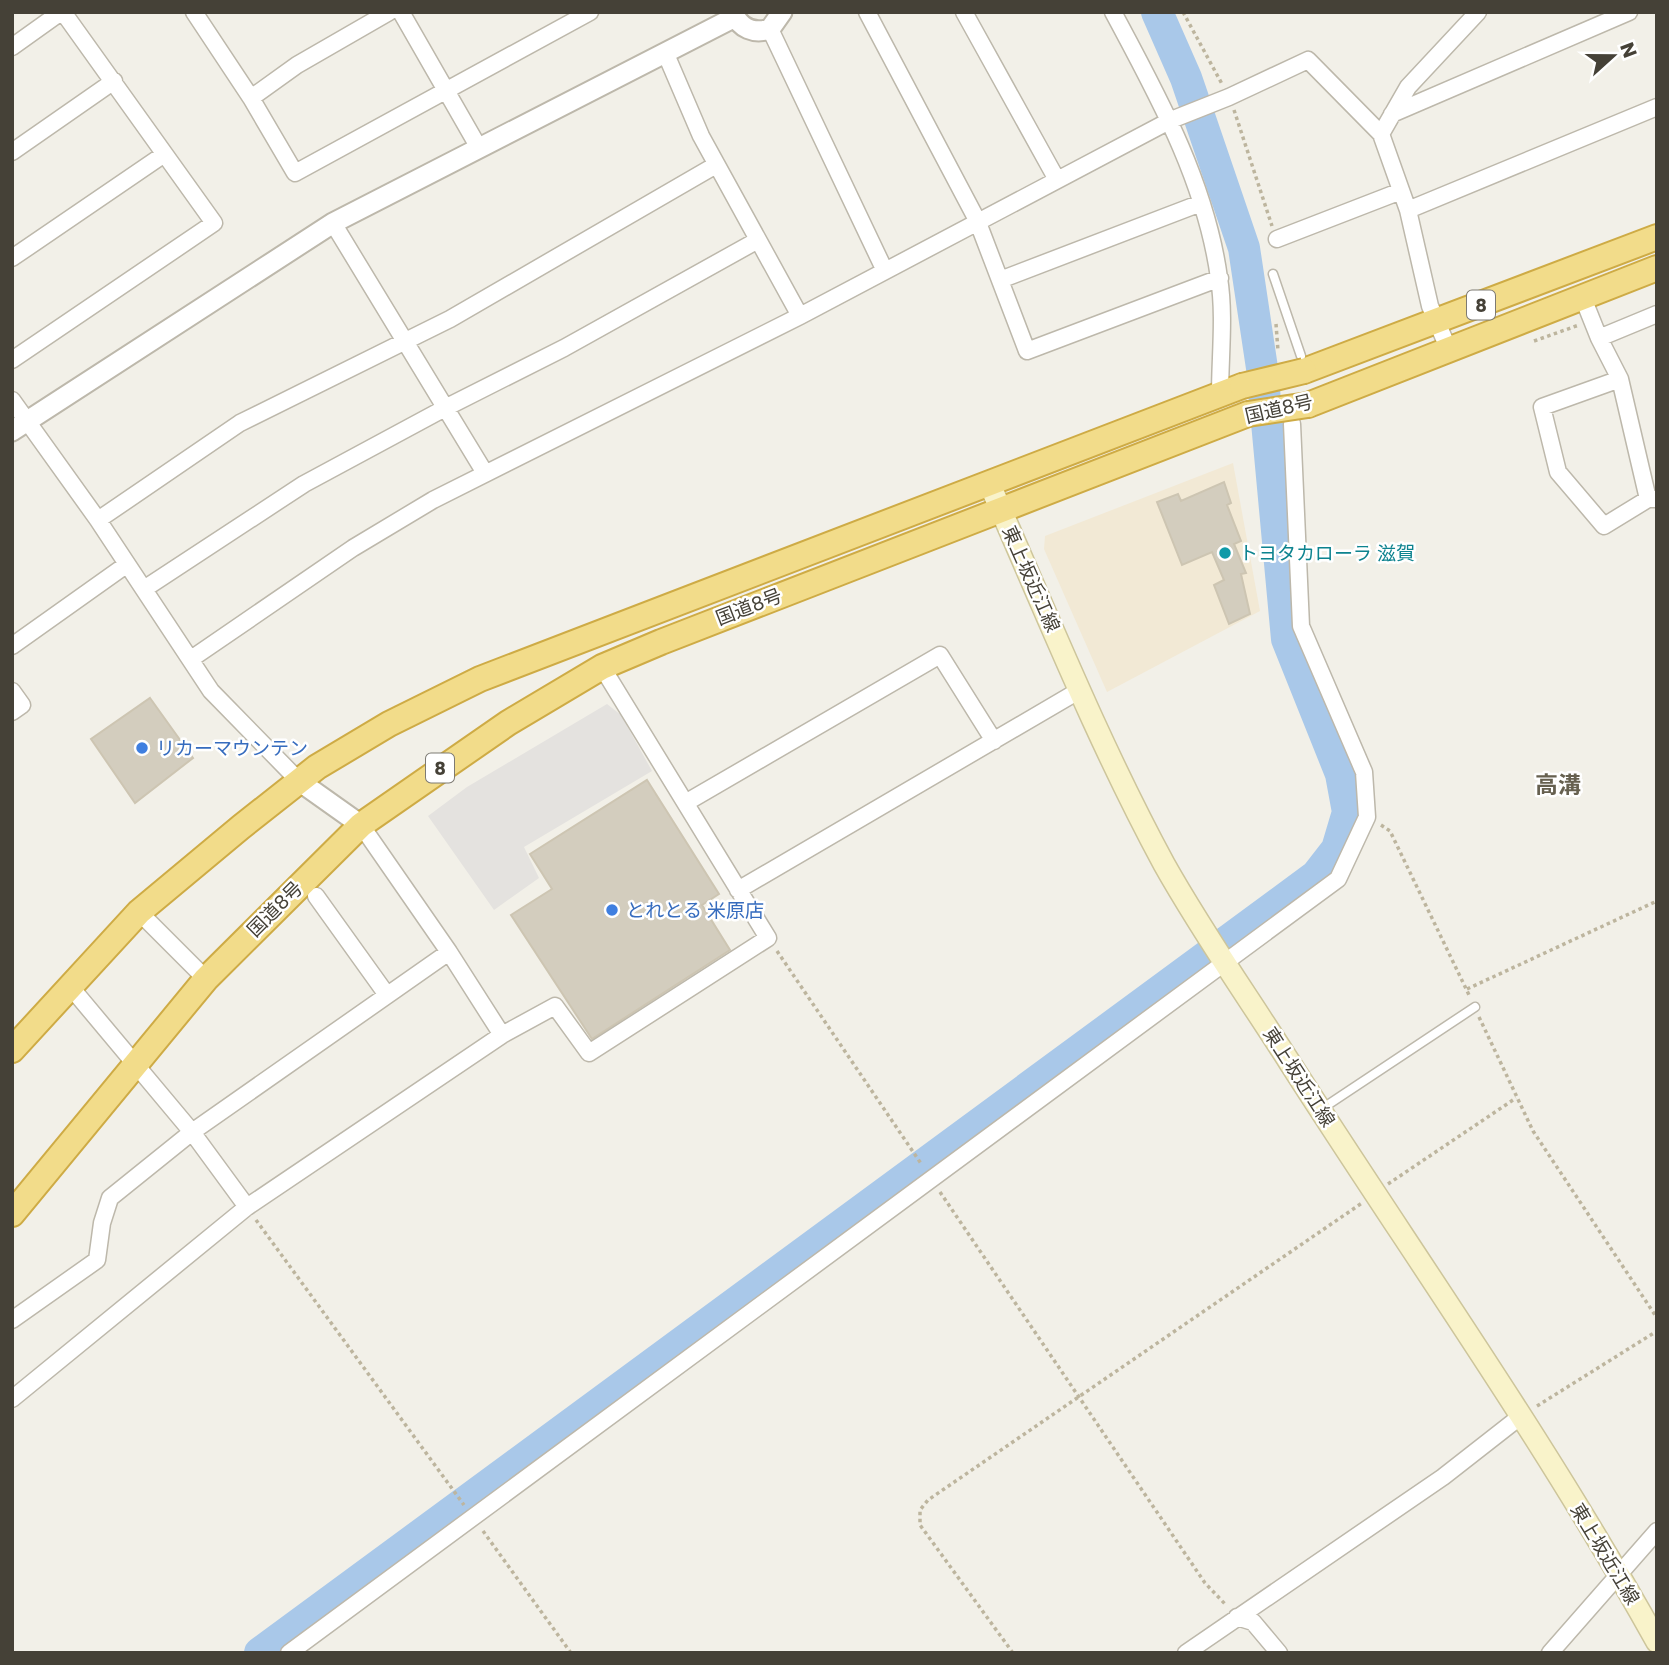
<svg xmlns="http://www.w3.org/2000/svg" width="1669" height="1665" font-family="Poppins,'Noto Sans JP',sans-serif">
  <rect width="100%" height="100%" fill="#f2f0e8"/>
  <path fill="#f2e9d5" d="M1233,463L1260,611L1107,692L1044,549L1045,536Z"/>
  <path fill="#e4e2df" d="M607,704L621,715L652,771L524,847L539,878L494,910L428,816L467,787Z"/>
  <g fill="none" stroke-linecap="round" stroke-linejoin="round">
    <path stroke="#a9c8e9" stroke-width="32" d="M260,1653L1316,876L1337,849L1348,812L1341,774L1287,639L1262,368L1244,248L1186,78L1157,12"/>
  </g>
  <path fill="#d3cdbe" stroke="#cdc5b2" stroke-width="2" d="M1224,482L1231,503L1227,505L1241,541L1234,544L1246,573L1241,574L1250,614L1229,624L1214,585L1224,580L1212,552L1182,565L1157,502L1178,494L1181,501Z
    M150,698L193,758L135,803L91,739Z
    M647,780L719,894L702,905L730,950L592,1039L511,915L552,889L530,854Z"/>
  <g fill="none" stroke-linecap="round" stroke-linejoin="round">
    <g stroke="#bdb8ab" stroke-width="11">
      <path id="service" d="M1273,274L1301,356
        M1323,1108L1475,1007"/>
    </g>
    <g stroke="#bdb8ab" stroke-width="19">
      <path id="minor" d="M194,12L251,98L295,173L590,12
        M401,12L479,148
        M867,12L977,220L1027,351L1220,278
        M964,12L1056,178
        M1113,12C1158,96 1206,182 1219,278C1225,315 1220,357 1220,395
        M770,29L885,271
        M12,47L61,12
        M665,52L701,136L800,316
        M251,98L297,65L389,12
        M1392,114L1629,12
        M1381,134L1408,210L1657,107
        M12,152L114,81
        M1408,210L1430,306L1449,350
        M333,223L485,473
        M1277,239L1401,191
        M12,258L163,155
        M1000,280L1201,203
        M1583,298L1599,338L1620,379L1648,499
        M1599,338L1657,314
        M12,360L214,223L63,12
        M1620,379L1542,407L1558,472L1604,526L1648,499H1657
        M12,400L98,520L211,691L299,781
        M98,520L240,423L450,319L716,165
        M144,589L304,484L447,407L564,348L758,240
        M12,646L126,565
        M191,659L353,548L433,500L800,316L1171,120L1229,97L1308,60L1381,134L1408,87L1478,12
        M12,691L22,705L12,712
        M687,802L940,655L994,741
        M361,825L449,952L502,1035
        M738,890L1080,690
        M316,896L387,995
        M139,912L206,979
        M69,985L192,1132L247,1207
        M12,1320L97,1260L102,1223L110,1198L192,1132L449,952
        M12,1399L247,1207L502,1035L555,1006L589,1053L768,938L602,667
        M1237,1617L1253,1622L1279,1653
        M289,1653L1338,879L1367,817L1364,772L1301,626L1292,424
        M1186,1653L1443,1477L1521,1416
        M1550,1653L1657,1531"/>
    </g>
    <g stroke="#bdb8ab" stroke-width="23">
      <path id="tertiary" d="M733,12C740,29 754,34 770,29L782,12
        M12,431L333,223L735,17
        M299,781L361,825"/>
    </g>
    <g stroke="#cdc59b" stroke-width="24">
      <path id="secondary" d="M990,485C1046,612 1098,742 1164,864C1202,932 1248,997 1290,1063C1413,1255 1546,1442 1657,1642"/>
    </g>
    <g stroke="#ceab45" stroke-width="28">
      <path id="trunk" d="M1304,371L1657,237
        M1308,405L1657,268
        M12,1050L139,912L241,827L317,767L389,724L480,679L1242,386
        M12,1214L206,979L361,825L508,723L602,667L661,642L1248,414"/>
    </g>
    <path stroke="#bdb59e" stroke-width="3.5" stroke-dasharray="3.5 3.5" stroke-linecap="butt" d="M1183,12L1222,84
      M1234,110L1272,226
      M1276,324L1278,351
      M1534,341L1579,325
      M1381,825L1390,831L1470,997
      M777,951L922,1165
      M1467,989L1657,901
      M1479,1017L1533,1131L1657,1318
      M1388,1184L1516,1098
      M940,1192L1205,1583L1226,1605
      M256,1220L464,1505
      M1537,1406L1657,1331
      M483,1531L571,1653
      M1013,1653L920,1525V1510L928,1500L1362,1203"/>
    <use href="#service" stroke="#fff" stroke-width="8"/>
    <use href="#minor" stroke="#fff" stroke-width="16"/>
    <use href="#tertiary" stroke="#fff" stroke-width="19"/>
    <use href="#secondary" stroke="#f9f3ca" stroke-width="21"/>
    <use href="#trunk" stroke="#f2dc8a" stroke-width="24"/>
    <g stroke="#ceab45" stroke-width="28" stroke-linecap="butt">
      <path id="trunk-bridge" d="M1242,386L1304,371
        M1248,414L1308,405"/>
    </g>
    <use href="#trunk-bridge" stroke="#f2dc8a" stroke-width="24"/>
  </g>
  <circle fill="#0f9aa8" stroke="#fff" stroke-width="2.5" cx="1225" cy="553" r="7"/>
  <g fill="#3f7fe0" stroke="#fff" stroke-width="2.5">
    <circle cx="142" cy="748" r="7"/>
    <circle cx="612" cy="910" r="7"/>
  </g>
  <g text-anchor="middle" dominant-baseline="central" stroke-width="5" stroke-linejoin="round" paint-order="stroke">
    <g fill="#fff" stroke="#7d7a73" stroke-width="2">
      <rect x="1467" y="290.5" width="28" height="29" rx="5"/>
      <rect x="426" y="753.5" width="28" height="29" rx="5"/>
    </g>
    <g font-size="18" font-weight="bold" fill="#454137">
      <text x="1481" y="305">8</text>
      <text x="440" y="768">8</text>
    </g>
    <g font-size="19" fill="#454137" stroke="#fff">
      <text transform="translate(1279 409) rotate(-13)">国道8号</text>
      <text transform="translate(1031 579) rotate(66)">東上坂近江線</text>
      <text transform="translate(749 607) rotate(-21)">国道8号</text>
      <text transform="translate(275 909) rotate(-45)">国道8号</text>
      <text transform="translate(1299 1077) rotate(57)">東上坂近江線</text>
      <text transform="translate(1605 1554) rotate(59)">東上坂近江線</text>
    </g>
    <g font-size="19" fill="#0d838f" stroke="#fff" text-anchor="start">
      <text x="1239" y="553">トヨタカローラ 滋賀</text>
    </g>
    <g font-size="19" fill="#366cbe" stroke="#fff" text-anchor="start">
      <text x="156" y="748">リカーマウンテン</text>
      <text x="626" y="910">とれとる 米原店</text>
    </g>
    <g font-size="23" font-weight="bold" fill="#66604f" stroke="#fff">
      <text x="1558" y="785">高溝</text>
    </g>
  </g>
  <rect width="1669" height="1665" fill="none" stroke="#454137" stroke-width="28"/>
  <g transform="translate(1613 56) rotate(69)" stroke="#ffffff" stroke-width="5" paint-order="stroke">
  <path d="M0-5L12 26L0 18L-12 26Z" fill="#454137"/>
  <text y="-10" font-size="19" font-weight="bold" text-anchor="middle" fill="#454137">N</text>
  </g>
</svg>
